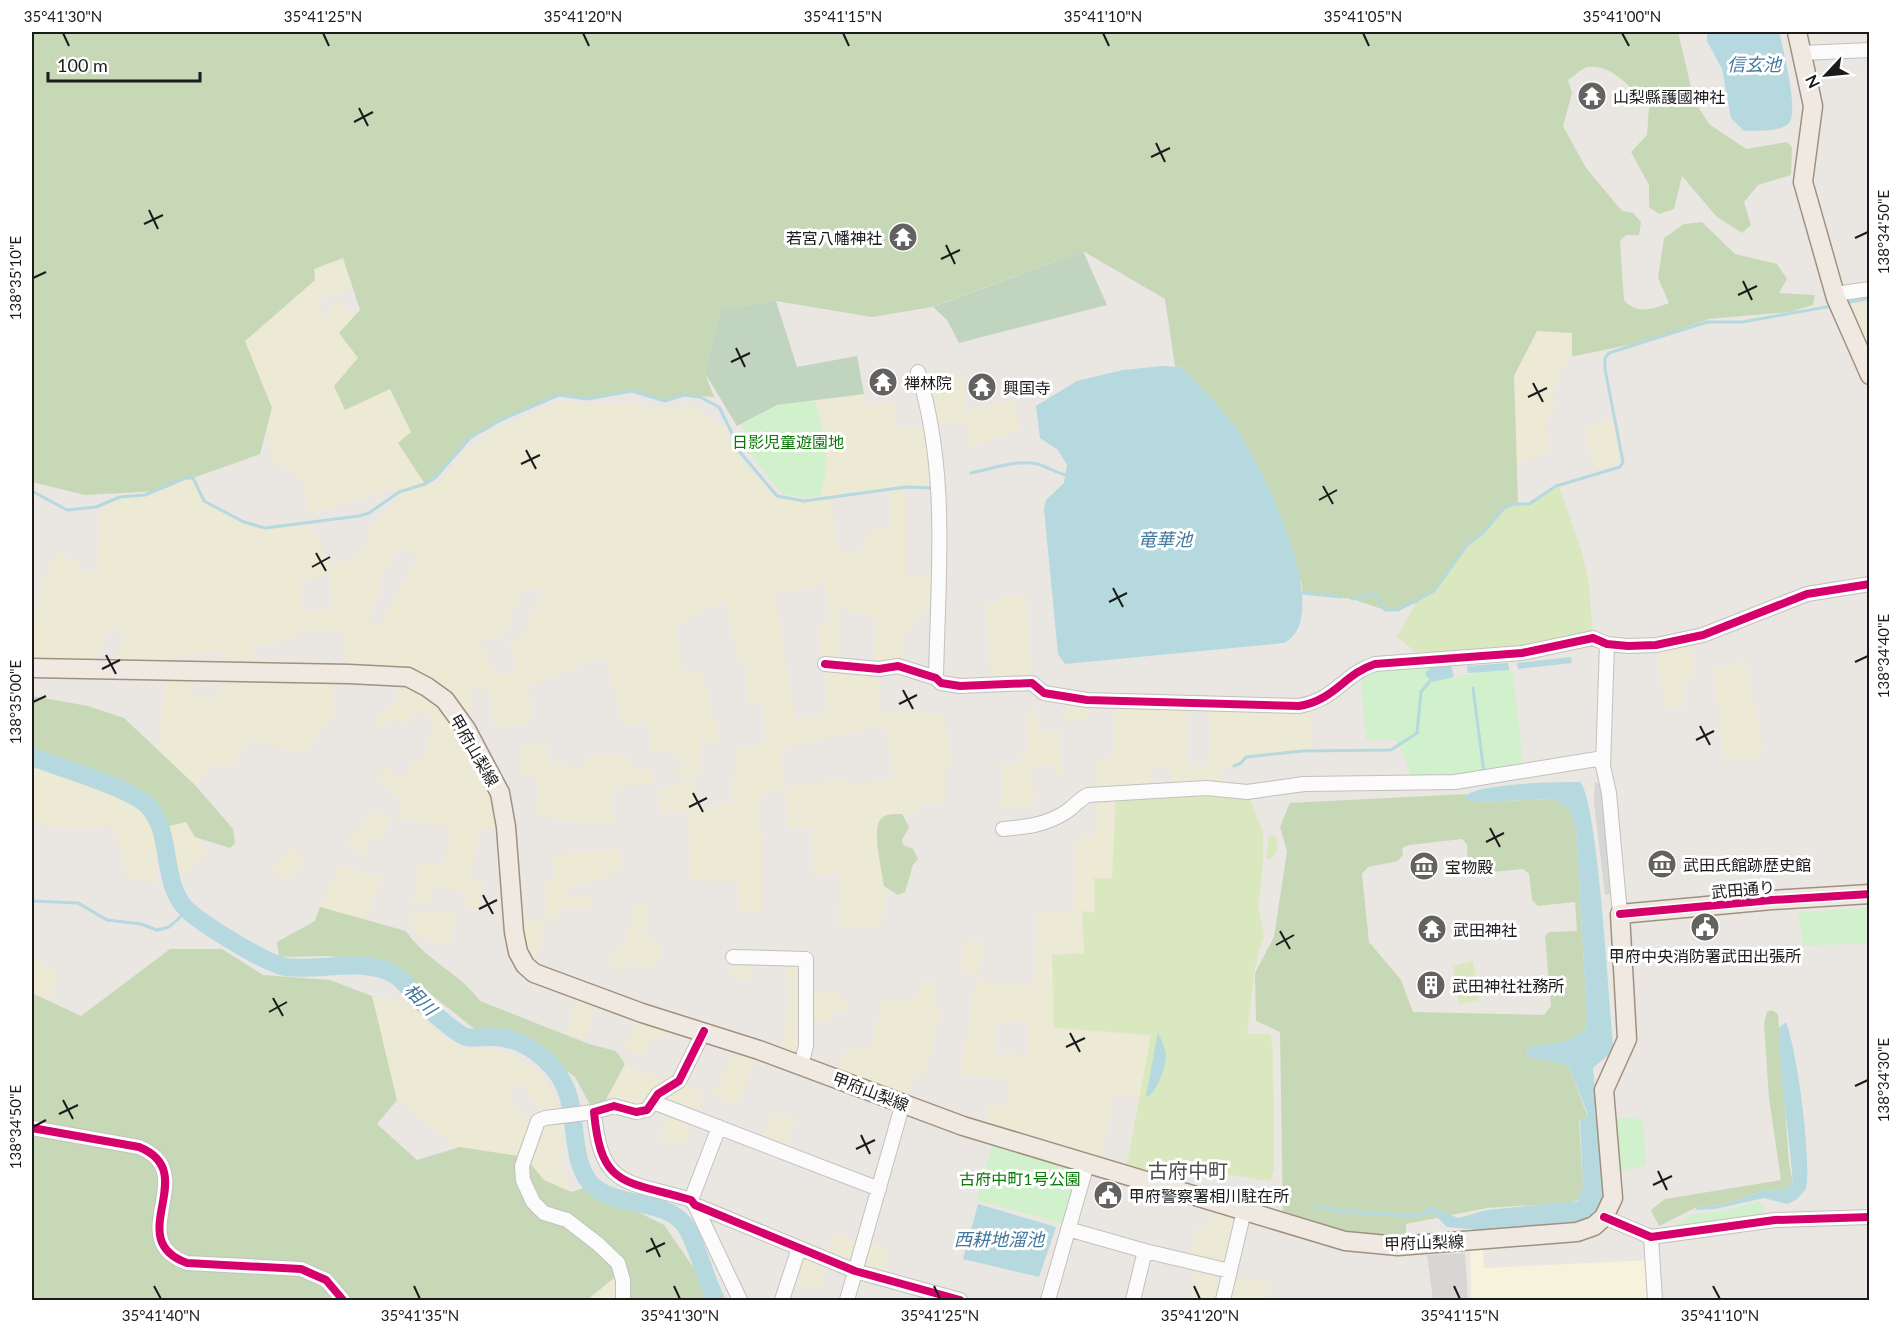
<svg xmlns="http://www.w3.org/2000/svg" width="1901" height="1332" font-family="Lato,'Noto Sans JP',sans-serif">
  <rect width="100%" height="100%" fill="#eae6e2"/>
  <path fill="#f6f2db" d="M1483,1239L1484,1268L1651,1260L1655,1300H1471L1470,1240Z"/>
  <path fill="#d8d6d4" d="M1595,782L1601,785L1612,894L1605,895L1594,802Z
    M1465,1253L1468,1300H1433L1427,1255Z"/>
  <path fill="#ece9d4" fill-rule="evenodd" d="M343,258L354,287L313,302L326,319L338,301L355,316L339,333L358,358L345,410L390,388L411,432L412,468L425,484H438L467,449L499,428L562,401L587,406L639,404L653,409L686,405L696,408L726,428L732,449L772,495L771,499L777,496L813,500L819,499L825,479L826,439L815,401L864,394L867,407L893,401L899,429L931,426L923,388L964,376L966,413L1014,399L1019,430L967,448L966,419L931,426L932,488H906L905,580L941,570L937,615L920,610L905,636L897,666L879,669L880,710L943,714L953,766L945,768L946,802L920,803V812L889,815L878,846L886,895L880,928L837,926L840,874L814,875L812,828H788L785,787L757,798L762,833L761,912L740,910L738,882L690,880L688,810L660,813L658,790L693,781L698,809L731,803L737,748L766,742L764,704L749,703L744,660L738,661L726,600L675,625L683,674L702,670L721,744L699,740V776L677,781L681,756L651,750L649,733L645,721L623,727L605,657L527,686L531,704V724L493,727L490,690L470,689V728L506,827L480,830L469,877L483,882L479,909L464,906L466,892L434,886L430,905L412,906L418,865L443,863L453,828L398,817L399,798L391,794L392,790L377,785L384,767L406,780L413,760L424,762L434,718L414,711L408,724L389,719L383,729L374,724L378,716L397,701V677L349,674L342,630L300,632L280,642L252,646L253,673L327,674L335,703L333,716L304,754L251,738L233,766L213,764L196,786L157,748L168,671H191V693L215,699L231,673L224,672L221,652L192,653L156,664L111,670L126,634L111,626L91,669L32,668V629L42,583L56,553L73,559L86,573L97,572L100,513L120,497L145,495L186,478H193L204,501L244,522L265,528L311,525L331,567L352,557L366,546L370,525L402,497L393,490H384L356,502L308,514L304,483L294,472L271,460L267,426L272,408L245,342L315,281L314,269ZM890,489V528L873,527L874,534L864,535L866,549L837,552L831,497ZM400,546L417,557L380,624L366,621L382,590L377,586ZM330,573L331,609L302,612L300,582ZM827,581L830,622L820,623V649L825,664L826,714L795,719L775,595L804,590ZM523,590H543L520,641L509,639L517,674H494L479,639L503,638ZM839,608L878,619L872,668L839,665ZM883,725L895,777L851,785L847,779L785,787L780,753L785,747Z
    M1869,303V375L1840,309Z
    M1537,331L1573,333L1572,356L1561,368L1552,396L1557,407L1549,413L1545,425L1551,450L1516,464L1514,376Z
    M1611,417L1620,460L1616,465L1593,469L1585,428Z
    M1026,597L1032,683L991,684L986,604H996L1001,598Z
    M1688,639L1696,676L1682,679L1685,708L1665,707L1656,645Z
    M1746,660L1764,756L1725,762L1714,668Z
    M1066,697L1087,700L1089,721L1063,720L1066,710Z
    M1113,701L1186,702L1187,766H1210V702L1313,704L1311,751L1246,757L1241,763L1220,767L1226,788L1172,789L1170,766L1151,767L1152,791L1116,793L1112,879L1095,913L1082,912L1084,953L1053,954L1094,1033L1151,1035L1140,1098L1114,1096L1100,1167L986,1133L988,1105L1006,1106L1010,1081L960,1074L976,981L1034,987L1038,911L1074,912L1076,838L1095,836L1096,759L1113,757ZM997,1022H1030V1055L994,1053Z
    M1036,708L1039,732L1059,730L1062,777L1057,778L1055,764L1031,767L1032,790L1035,789L1036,805L1002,811L1001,764L1021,762V752L1029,751L1028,709Z
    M546,742L550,765L584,767V757L629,755L632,770L652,768L653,784L611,787L613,823L567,822L536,814L538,777L518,774L523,744Z
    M32,757L116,788L148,806L155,818L157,884L127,877L114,825L72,829L32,823Z
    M372,811L389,816L388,828H384L383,837L368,840L369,852L364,857L345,843L356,830H361L364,817L370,818Z
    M186,822L206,849L190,873L177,872L166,827Z
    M290,847L306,860L288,882L273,870Z
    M620,850V872L603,874L604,879L566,887L569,899L592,895V907H560L558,922L546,921L532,971L513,920H546L545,881L555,880L554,855Z
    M339,865L382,876L366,919L320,907Z
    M636,903L649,906L644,939L663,943L656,969L629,961L625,971L611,966L616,945L625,948Z
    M458,911L449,946L414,934L416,926L408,923L410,913Z
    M965,940L984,942L977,975L961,972Z
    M733,957L752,958L751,980L732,979Z
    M32,958L60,975L48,1001L32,993Z
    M786,959H806V991L838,992L837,1000L847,1002V1011H835L828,1022L806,1019L801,1065L778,1057L789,1005Z
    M921,982H935L932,1004L942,1006L926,1075L915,1072L907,1105L835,1078L847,1046L869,1050L884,998L914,1001Z
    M578,990L597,996L585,1040L566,1034Z
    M372,996L405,1000L441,1034L462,1047L489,1048L515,1056L542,1076L562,1115V1167L571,1192L544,1180L525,1157L456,1147L397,1100ZM519,1081L545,1117L534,1128L509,1097Z
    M642,1013L669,1021L661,1040L652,1037L643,1056L625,1049Z
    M738,1043L759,1050L737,1105L713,1095Z
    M625,1064L674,1084L679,1081L703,1094L683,1147L658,1139L669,1109H601Z
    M774,1110L796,1120L783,1152L759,1143Z
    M1215,1202L1244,1211L1229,1275L1270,1284L1268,1300H1190L1196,1262L1189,1260L1196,1227L1207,1230Z
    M833,1233L863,1246L865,1241L889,1248L879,1277L828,1259L818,1291L787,1284L799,1248L824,1257Z
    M621,1272L623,1300H587L601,1287Z"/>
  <path fill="#dae8bf" d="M1559,486L1581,549L1589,583L1593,638L1427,661L1397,637L1416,603L1434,591L1467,545L1484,532L1504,508L1514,504H1529Z
    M1247,792L1263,832V864L1258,908L1264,934L1255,967L1247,1034H1270L1273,1050L1274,1171L1270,1181L1166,1165L1160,1185L1125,1175L1151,1035L1054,1028L1052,955L1084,953L1082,911L1095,913L1094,878L1112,879L1116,793Z
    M1269,834L1276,836L1278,849L1270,860L1266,858Z
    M1473,961L1479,1000L1459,1004L1453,966Z"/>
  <path fill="#c7d8b7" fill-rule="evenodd" d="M32,32H1678L1694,100L1709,124L1746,149L1787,142L1792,147L1791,175L1758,185L1744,202L1751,225L1742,233L1717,217L1682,176L1674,209L1659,214L1649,207V185L1631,152L1647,135L1649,107C1633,91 1614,64 1588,67C1582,68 1574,76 1568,80L1572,93L1563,126L1586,168L1622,211L1633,213L1641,222L1639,235H1626L1620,241L1624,300C1636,315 1653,309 1669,303L1658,278L1664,238L1684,224L1702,222L1735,254L1777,264L1787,279L1779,293L1815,295L1813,305L1790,312L1709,319L1643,342L1580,355L1572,356V333L1537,331L1514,376L1518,504L1504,508L1484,532L1467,545L1434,591L1416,603L1398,610H1385L1352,599L1303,593L1301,581L1234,425L1181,367L1175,366L1165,299L1083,251L932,307L872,317L776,301L723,309L705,373L714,397L684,395L665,401L632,391L587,399L559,395L501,420L470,438L435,478L425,484L398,443L411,432L390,389L345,410L334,386L358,358L339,333L360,310L343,258L314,269L315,280L245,341L272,408L260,454L193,478H186L158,491L85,495L32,482Z
    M32,696L88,706L124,718L196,786L233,829L235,843L230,848L195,837L186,822L161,828L148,806L134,796L32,758Z
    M1466,794L1465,796L1477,802L1553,799C1569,805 1571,813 1576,829L1587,1016L1585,1030L1567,1041L1528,1047L1527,1051L1529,1057L1568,1065L1588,1117L1579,1121L1583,1188L1578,1200L1567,1203L1487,1208L1406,1224V1238L1351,1236L1283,1218L1280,1032L1256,1021L1255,973L1274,937L1287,851L1280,827L1290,803ZM1462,839L1467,844L1468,871L1474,874L1523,869L1529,874L1532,900L1538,906L1575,902L1577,931L1549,932L1545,936L1551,1006L1544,1015L1413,1012L1401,980L1369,942L1362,874L1368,867L1398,861L1403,855L1402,848L1409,845Z
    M902,814L909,827L902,840L903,845L913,849L918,859L913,865L905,892L898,895L884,886C882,871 872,833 880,820C885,813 895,814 902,814Z
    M320,907L406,931C425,960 460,973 480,1001L589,1044L616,1051L625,1064L601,1109L594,1112L575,1077L536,1048L504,1035H487L476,1030L391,963L328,956L279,957L277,942L315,921Z
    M170,949H222L263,975L330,980L372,996L397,1100L377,1124L417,1160L460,1147L525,1157L544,1180L571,1192L588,1187L664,1225L700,1277L711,1300H623L620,1273L587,1300H32V993L81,1016Z
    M1771,1010L1778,1014L1789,1163L1793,1183L1783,1191L1765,1190L1723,1205L1697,1207L1659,1226L1651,1210L1665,1199L1781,1180L1769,1098L1764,1023L1767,1012Z"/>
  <path fill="#c1d4bf" d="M1083,251L1107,305L959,343L947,320L933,307Z
    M776,301L797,367L857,356L864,394L777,405L737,426L705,373L722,309Z"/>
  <path fill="#d0f1cb" d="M815,401C824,433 831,463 820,495L807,498L783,494L744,447L745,432L742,424L777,405Z
    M1427,661L1451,679C1470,673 1489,671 1509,670L1513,674L1524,771L1413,781L1404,755L1395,740H1366L1360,669Z
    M1866,908V943L1803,946L1798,912Z
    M1638,1117L1643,1122L1646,1165L1620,1171L1617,1169L1613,1119Z
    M995,1136L1087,1164L1069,1225L976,1200Z
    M1759,1202L1764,1207L1762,1215L1678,1227L1677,1223L1691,1215L1723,1211Z"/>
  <path fill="#b5d9de" d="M1707,32H1779C1783,48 1799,111 1789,123C1780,133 1756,130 1744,131L1731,118L1722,69L1707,41Z
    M1163,366L1181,367C1199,385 1218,404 1233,424C1259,459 1338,616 1284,643L1065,664L1058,654L1044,509L1046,500L1064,483L1067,465L1058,450L1040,438L1036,406L1077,381L1123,370Z
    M1571,657L1572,663L1518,669L1517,663Z
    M1508,663L1509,670L1468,673L1467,666Z
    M1451,665L1454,677L1432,682L1425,674L1430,667Z
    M1580,782C1598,801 1609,1005 1613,1045L1608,1055L1593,1068L1606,1197L1596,1216L1565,1227H1506L1491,1231L1447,1227L1433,1213L1416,1218L1339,1213L1314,1207V1204L1342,1210L1417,1214L1432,1207L1458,1218L1487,1210L1578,1201L1583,1185L1580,1121L1588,1117L1587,1112L1568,1065L1529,1057L1527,1051L1528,1047L1567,1041L1585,1030L1587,1016L1576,829C1571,813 1569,805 1553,799L1477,802L1467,800L1465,796C1481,783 1556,782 1580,782Z
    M1786,1022C1797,1050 1812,1160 1806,1189L1796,1200L1787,1204L1764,1198L1715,1209L1695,1210L1697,1207L1723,1205L1765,1190L1783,1191L1793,1183C1789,1132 1780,1080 1779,1028Z
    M1158,1032C1161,1040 1166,1048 1166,1056C1166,1067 1157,1091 1148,1097L1146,1096Z
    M978,1204L1056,1227L1039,1277L963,1259Z"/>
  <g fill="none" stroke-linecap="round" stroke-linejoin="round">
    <path stroke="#b5d9de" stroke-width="3" d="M1845,303L1870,298
      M971,473C992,469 1023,457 1043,466C1051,469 1057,473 1066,475
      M32,491L67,510L96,507L120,497L145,495L186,478H193L204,501L244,522L265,528L359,516L369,513L399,492L425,484L435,478L470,438L501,420L559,395L587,399L632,391L665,401L684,395L700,397L719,407L733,435L734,445L777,496L804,501L906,487L932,488
      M1303,593L1341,597
      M1352,599L1376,594L1385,610H1398L1434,591L1467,545L1484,532L1504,508L1514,504H1529L1556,486L1620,467L1623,462L1605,369V358L1609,353L1707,322H1742L1832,306
      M1473,688L1484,773
      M1234,766L1241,763L1246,757L1302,751L1391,750L1417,733L1421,692L1430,681
      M32,901L78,903L107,920L141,924L157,930L169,927L188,910"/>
    <path stroke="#b5d9de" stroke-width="18" d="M32,757C57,767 131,788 148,806C176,836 157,888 193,915C210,928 266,964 286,967C318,971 355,959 387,971C402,977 409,989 419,1000C431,1011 446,1025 460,1034C471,1041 481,1036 493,1037C523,1037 554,1061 565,1087C578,1114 570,1162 591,1184C615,1208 663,1198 684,1224C697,1241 705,1280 716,1300"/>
    <g stroke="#c2c1bf" stroke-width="16">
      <path id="minor" d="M1802,53L1870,50
        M1835,294L1870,289
        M918,372C949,472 938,575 936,678
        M1607,644L1603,766L1609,793L1620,914
        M825,664L879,669L898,666L936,678L941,683L960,686L1032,683L1044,693L1087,700L1299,706C1335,700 1344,674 1375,664L1522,653L1593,638L1607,644L1628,646L1656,645L1703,635L1807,594L1870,584
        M1003,829C1026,827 1046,825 1066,812C1074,807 1079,799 1088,795L1206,788L1247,792L1304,784L1455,782L1603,758
        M733,957L806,959V1046L801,1065
        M704,1031L679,1081L658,1094L647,1110L636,1112L614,1106L594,1112C601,1189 625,1180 691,1200L695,1205L855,1271L960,1300
        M653,1102L879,1189
        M594,1112L545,1118L538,1121L522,1166L523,1180L533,1202L544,1213L567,1220L598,1244L618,1263L623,1280V1300
        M32,1128L139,1147C203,1173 121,1239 187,1263L301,1269L326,1280L343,1300
        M691,1200L719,1127
        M695,1205L740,1300
        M1604,1217L1651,1237L1775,1220L1870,1217
        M1068,1229L1145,1251L1230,1271
        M1651,1237L1655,1300
        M782,1300L799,1248
        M847,1300L903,1103
        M1048,1300L1087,1164
        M1133,1300L1145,1251
        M1223,1300L1244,1211"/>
    </g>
    <g stroke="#9f9180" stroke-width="21">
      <path id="major" d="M1797,32L1813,106L1803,182L1836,298L1870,375
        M32,668L349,674L408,677L427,687L445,700L466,729L500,793L506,827L514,932L518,952L525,965L534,973L642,1013L759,1050L963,1126L1345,1241L1398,1246L1577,1232L1594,1226L1604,1217L1613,1198L1604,1090L1627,1039L1620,914L1772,900L1870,894"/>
    </g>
    <use href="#minor" stroke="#fcfbfb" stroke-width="14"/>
    <use href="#major" stroke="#f0e9e2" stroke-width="18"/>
    <g stroke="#fff" stroke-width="11">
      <path id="cycleway" d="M825,664L879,669L898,666L936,678L941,683L960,686L1032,683L1044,693L1087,700L1299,706C1335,700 1344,674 1375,664L1522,653L1593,638L1607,644L1628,646L1656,645L1703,635L1807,594L1870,584
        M1620,914L1772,900L1870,894
        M704,1031L679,1081L658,1094L647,1110L636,1112L614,1106L594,1112C601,1189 625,1180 691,1200L695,1205L855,1271L960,1300
        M32,1128L139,1147C203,1173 121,1239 187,1263L301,1269L326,1280L343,1300
        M1604,1217L1651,1237L1775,1220L1870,1217"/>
    </g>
    <use href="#cycleway" stroke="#d6006c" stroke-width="8"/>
  </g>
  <path fill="none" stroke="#1b1b1b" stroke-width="2" d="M63,33L69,46M323,33L329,46M583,33L589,46M843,33L849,46M1103,33L1109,46M1363,33L1369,46M1622,33L1629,46M359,108L368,126M354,122L373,112M1156,143L1165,162M1151,157L1170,148M149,210L158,229M144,224L163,215M1855,238L1868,232M946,245L955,264M941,259L960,250M33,278L46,272M1743,281L1752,300M1738,295L1757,286M736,348L745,367M731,362L750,353M1533,383L1543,402M1528,397L1547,388M526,450L536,469M521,464L540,455M1323,486L1333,504M1319,500L1337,490M316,553L326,571M312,567L330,557M1113,588L1123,607M1109,602L1127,593M106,655L116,674M1855,662L1868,656M102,669L120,660M903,690L913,709M33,702L46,696M899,704L917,695M1700,726L1710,745M1696,740L1714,731M693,793L703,812M689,807L707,798M1490,828L1500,847M1486,842L1504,833M483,895L493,914M479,909L497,900M1280,931L1290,949M1276,945L1294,935M273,998L283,1016M269,1012L287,1002M1070,1033L1080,1052M1066,1047L1085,1038M1855,1086L1868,1080M63,1100L73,1119M59,1114L78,1105M33,1127L46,1120M861,1135L870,1154M856,1149L875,1140M1658,1171L1667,1190M1653,1185L1672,1176M651,1238L660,1257M646,1252L665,1243M154,1286L161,1299M414,1286L420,1299M674,1286L680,1299M934,1286L940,1299M1194,1286L1200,1299M1454,1286L1460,1299M1713,1286L1720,1299"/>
  <defs>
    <g id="temple-disc" transform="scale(1.5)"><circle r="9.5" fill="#636261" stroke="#fff"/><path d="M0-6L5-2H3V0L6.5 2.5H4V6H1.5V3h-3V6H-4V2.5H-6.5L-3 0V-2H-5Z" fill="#fff"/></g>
    <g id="museum-disc" transform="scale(1.5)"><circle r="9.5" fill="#636261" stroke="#fff"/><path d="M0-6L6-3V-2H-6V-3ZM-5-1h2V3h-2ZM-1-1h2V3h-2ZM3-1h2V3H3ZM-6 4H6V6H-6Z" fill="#fff"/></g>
    <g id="civic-disc" transform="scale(1.5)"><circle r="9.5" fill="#636261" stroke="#fff"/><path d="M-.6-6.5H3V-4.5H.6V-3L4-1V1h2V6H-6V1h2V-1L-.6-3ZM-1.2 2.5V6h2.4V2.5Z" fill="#fff"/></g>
    <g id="building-disc" transform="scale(1.5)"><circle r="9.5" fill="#636261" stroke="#fff"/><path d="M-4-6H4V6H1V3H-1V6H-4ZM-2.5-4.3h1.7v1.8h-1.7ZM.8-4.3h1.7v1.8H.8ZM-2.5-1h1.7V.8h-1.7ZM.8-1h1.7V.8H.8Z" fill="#fff"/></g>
  </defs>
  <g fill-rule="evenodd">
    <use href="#temple-disc" x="1592" y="96"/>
    <use href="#temple-disc" x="903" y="237"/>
    <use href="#temple-disc" x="883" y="382"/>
    <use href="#temple-disc" x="982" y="387"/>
    <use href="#museum-disc" x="1662" y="864"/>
    <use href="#museum-disc" x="1424" y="866"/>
    <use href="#civic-disc" x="1705" y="927"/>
    <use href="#temple-disc" x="1432" y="929"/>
    <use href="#building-disc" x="1431" y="985"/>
    <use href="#civic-disc" x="1108" y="1195"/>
  </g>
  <g text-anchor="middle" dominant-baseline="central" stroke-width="6" stroke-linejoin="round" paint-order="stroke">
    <g font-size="16" fill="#1b1b1b" stroke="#fff" text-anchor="start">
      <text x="1613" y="96">山梨縣護國神社</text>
      <text x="882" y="237" text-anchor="end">若宮八幡神社</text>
      <text x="904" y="382">禅林院</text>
      <text x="1003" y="387">興国寺</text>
      <text x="1683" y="864">武田氏館跡歴史館</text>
      <text x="1445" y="866">宝物殿</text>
      <text x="1453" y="929">武田神社</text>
      <text x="1705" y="955" text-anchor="middle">甲府中央消防署武田出張所</text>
      <text x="1452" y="985">武田神社社務所</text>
      <text x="1129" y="1195">甲府警察署相川駐在所</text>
    </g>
    <g font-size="16" fill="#0a7908" stroke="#fff">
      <text x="788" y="441">日影児童遊園地</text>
      <text x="1020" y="1178">古府中町1号公園</text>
    </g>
    <g font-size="16" fill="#1b1b1b" stroke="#fff">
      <text transform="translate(475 750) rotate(60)">甲府山梨線</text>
      <text transform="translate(1743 889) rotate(-5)">武田通り</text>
      <text transform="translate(871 1091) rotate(21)">甲府山梨線</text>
      <text transform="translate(1424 1242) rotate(-2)">甲府山梨線</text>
    </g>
    <g font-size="18" font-style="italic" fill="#41789c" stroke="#fff">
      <text x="1754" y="64">信玄池</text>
      <text x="1165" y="539">竜華池</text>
      <text transform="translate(421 999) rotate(45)">相川</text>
      <text x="999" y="1239">西耕地溜池</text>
    </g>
    <g font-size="20" fill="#4e4e4e" stroke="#fff">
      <text x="1188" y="1170">古府中町</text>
    </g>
  </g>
  <rect width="1901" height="1332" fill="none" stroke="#ffffff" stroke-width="66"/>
  <g transform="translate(1826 75) rotate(244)" stroke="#ffffff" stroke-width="4.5" paint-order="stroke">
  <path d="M0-4.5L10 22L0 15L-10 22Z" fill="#1b1b1b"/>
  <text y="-9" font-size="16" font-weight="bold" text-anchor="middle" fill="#1b1b1b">N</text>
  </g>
  <path d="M48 72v9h152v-9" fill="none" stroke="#1b1b1b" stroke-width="3"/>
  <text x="57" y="72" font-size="18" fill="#1b1b1b" stroke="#ffffff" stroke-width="4.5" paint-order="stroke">100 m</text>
  <rect x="33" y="33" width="1835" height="1266" fill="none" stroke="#1b1b1b" stroke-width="2"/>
  <g font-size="15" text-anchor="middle" fill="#1b1b1b">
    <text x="63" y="22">35°41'30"N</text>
    <text x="323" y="22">35°41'25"N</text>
    <text x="583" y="22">35°41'20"N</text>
    <text x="843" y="22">35°41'15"N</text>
    <text x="1103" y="22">35°41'10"N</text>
    <text x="1363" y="22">35°41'05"N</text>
    <text x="1622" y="22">35°41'00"N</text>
    <text transform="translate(1884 232) rotate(-90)" y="5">138°34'50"E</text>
    <text transform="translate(16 278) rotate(-90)" y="5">138°35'10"E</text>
    <text transform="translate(1884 656) rotate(-90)" y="5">138°34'40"E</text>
    <text transform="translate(16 702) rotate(-90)" y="5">138°35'00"E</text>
    <text transform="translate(1884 1080) rotate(-90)" y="5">138°34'30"E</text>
    <text transform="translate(16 1127) rotate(-90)" y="5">138°34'50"E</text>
    <text x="161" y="1321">35°41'40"N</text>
    <text x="420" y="1321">35°41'35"N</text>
    <text x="680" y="1321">35°41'30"N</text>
    <text x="940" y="1321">35°41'25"N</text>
    <text x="1200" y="1321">35°41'20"N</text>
    <text x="1460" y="1321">35°41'15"N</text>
    <text x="1720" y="1321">35°41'10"N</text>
  </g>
</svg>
